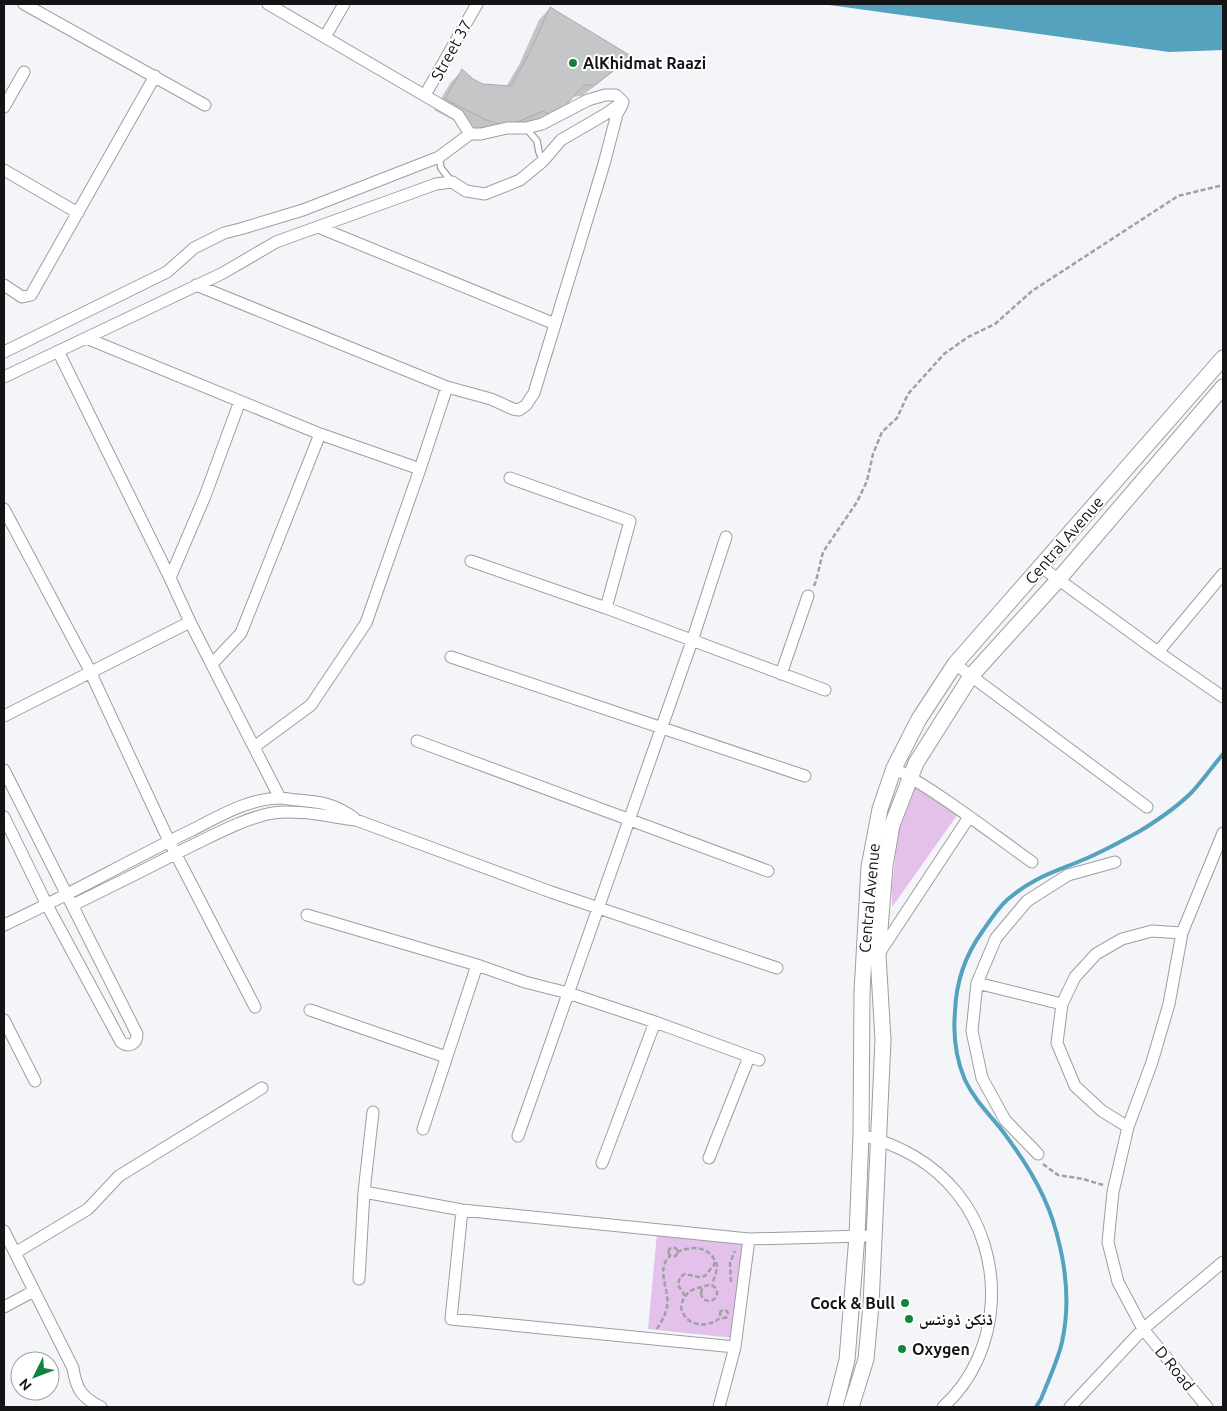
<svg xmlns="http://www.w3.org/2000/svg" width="1227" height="1411" font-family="Ubuntu,'Noto Naskh Arabic',sans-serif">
  <rect width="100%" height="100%" fill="#f4f5f8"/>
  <path fill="#e4c1ea" d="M912,783L958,814L892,907V887L899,826Z
    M657,1233L744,1243L734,1338L648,1329Z"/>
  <path fill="#54a2bd" d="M822,4H1223V50L1169,52Z"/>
  <path fill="#0003" d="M550,8L629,57L618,68L582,96L572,97L543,128L474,131L434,110L451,82L462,71L472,80L482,85L506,87L519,65L539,20Z"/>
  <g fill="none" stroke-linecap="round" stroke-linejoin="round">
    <path stroke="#54a2bd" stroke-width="4" d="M1036,1407L1041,1399C1048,1381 1058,1360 1062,1342C1071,1302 1065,1259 1053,1221C1042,1187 1022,1157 1001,1129C988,1113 974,1099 965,1080C956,1059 953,1035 955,1012C956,982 964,957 982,932C989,922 997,909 1007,900C1033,877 1055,872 1085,859C1104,851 1122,841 1140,831C1158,820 1177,807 1192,792C1203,780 1213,766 1223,754"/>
  </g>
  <path fill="#c4c6c8" stroke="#a9abad" d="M550,7L631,56L595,85H584L555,117L543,111L513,124H500L486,120L445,99L462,69L473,79L483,84L511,86L530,52Z"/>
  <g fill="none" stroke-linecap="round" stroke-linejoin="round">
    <g stroke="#9d9ea1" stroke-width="8">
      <path id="service" d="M526,128L537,141L539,152L543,161
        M439,157L441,168L452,182"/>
    </g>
    <g stroke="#9d9ea1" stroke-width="13">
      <path id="minor" d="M24,4L205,105
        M268,4L458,115L470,134
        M325,37L344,4
        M425,95L477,4
        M4,107L24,72
        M4,170L78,213
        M318,227L555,324
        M4,285L22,297L31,295L155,76
        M196,285L447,387L420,469L366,623L311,705L254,747
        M86,338L320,434L420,469
        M58,351L170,578L190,622L280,798
        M4,352L167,272L194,248L224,233L240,229L303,210L439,157L470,134H481L507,128H526L542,124L588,100L605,95H616L623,102L604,115L561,140L543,161L520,180L485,194L466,191L452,182L436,184L276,242L223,273L4,377
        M447,387L491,399L513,409L519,410L526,405L534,393L604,164L617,114L622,105
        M510,478L630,521L606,608
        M4,509L87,665L169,841L255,1007
        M471,561L606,608L825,690
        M1040,566L1158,652L1223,697
        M170,578L205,496L240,401
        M1158,652L1223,574
        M451,657L805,776
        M212,664L241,633L320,434
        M955,664L1147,807
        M781,674L808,596
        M4,716L190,622
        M417,741L768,871
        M894,768C943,795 987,830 1032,862
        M4,770L137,1034C137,1044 129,1048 121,1042L47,905L4,817
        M73,905C112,886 150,867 189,847C212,836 247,817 273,813C297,809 331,817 356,820L551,892L777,968
        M307,915L477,965L525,982L568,993L655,1022L759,1060
        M4,925C67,896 128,861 190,831C218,817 247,799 279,798C285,798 292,800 298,800C321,802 335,804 354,818
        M878,955L969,817
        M977,983L1062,1004
        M310,1010L446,1057
        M4,1020L35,1081
        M1128,1127L1102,1111L1075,1086L1057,1043L1062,1004L1075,977L1096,954L1122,939L1152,931L1182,933
        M423,1129L477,965
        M861,1135C898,1144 933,1163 957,1193C1007,1255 1003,1353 943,1407
        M518,1136L692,641L726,537
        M1038,1154L1005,1120L982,1078L972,1031L977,983L996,938L1027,901L1068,875L1115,862
        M709,1158L749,1057
        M602,1163L655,1022
        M364,1192L462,1210L749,1239L865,1236
        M462,1210L451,1319L735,1347
        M4,1231L73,1368C76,1389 82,1398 101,1407
        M15,1253L88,1209L119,1176L262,1088
        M359,1279L364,1192L373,1112
        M4,1307L34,1291
        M719,1407L735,1347L749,1239
        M1070,1407L1143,1329L1223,1262
        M1207,1407L1143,1329L1118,1282L1108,1242L1113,1192L1128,1127L1152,1062L1169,1004L1182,933L1223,833"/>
    </g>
    <g stroke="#9d9ea1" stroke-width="17">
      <path id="tertiary" d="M835,1407L847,1360L857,1236L861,1135L862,992L869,867L880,809L894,768L919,719L955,664L1223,358
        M851,1407L866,1359L871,1305L883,1040L878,955L885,866L892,825L916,763L971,676L1058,580L1223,387"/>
    </g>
    <path stroke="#a0a1a3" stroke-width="2.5" stroke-dasharray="5 2.5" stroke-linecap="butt" d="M814,586L816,581L823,552L857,502L867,481L873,454L882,432L897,418L908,394L944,354L968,337L995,324L1032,291L1178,196L1223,185
      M1043,1164L1058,1175L1083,1179L1103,1185
      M668.5 1252a4.5 4.5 0 1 1 9 0a4.5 4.5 0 1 1-9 0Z
      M677,1252C693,1245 710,1246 717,1265L716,1273L712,1284
      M731,1282L730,1263L735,1251
      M701 1293a8 8 0 1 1 16 0a8 8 0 1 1-16 0Z
      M702,1287C690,1289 683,1295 681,1307C685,1327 708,1329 721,1317
      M685,1296L678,1285L680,1277L685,1274L698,1277L705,1276L714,1265L715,1262
      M720 1314a4 4 0 1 1 8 0a4 4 0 1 1-8 0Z
      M657,1329C661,1322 666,1315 667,1306C670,1289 655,1270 670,1256"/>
    <use href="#service" stroke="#fff" stroke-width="5.5"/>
    <use href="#minor" stroke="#fff" stroke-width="11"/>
    <use href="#tertiary" stroke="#fff" stroke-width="15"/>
  </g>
  <g fill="#13833b" stroke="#fff" stroke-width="2">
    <circle cx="573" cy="63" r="5"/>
    <circle cx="905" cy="1303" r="5"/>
    <circle cx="909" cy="1319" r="5"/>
    <circle cx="902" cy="1349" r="5"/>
  </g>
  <g text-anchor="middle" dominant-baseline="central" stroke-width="4" stroke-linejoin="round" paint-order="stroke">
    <g font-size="16" fill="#131415" stroke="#fff">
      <text transform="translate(451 50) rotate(-61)">Street 37</text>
      <text transform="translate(1064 540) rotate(-49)">Central Avenue</text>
      <text transform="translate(869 898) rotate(-85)">Central Avenue</text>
      <text transform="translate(1175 1368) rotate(51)">D Road</text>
    </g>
    <g font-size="16" font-weight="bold" fill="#131415" stroke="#fff" text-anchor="start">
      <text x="583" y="63">AlKhidmat Raazi</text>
      <text x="895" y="1303" text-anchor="end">Cock &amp; Bull</text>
      <text x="919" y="1319">ڈنکن ڈونٹس</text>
      <text x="912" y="1349">Oxygen</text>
    </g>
  </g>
  <rect width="1227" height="1411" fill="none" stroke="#131415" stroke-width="10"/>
  <g transform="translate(35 1376) rotate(228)"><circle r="24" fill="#ffffff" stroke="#a1a1a1"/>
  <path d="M0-4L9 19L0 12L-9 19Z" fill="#13833b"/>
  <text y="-8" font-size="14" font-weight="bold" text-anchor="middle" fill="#131415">N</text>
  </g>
</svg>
